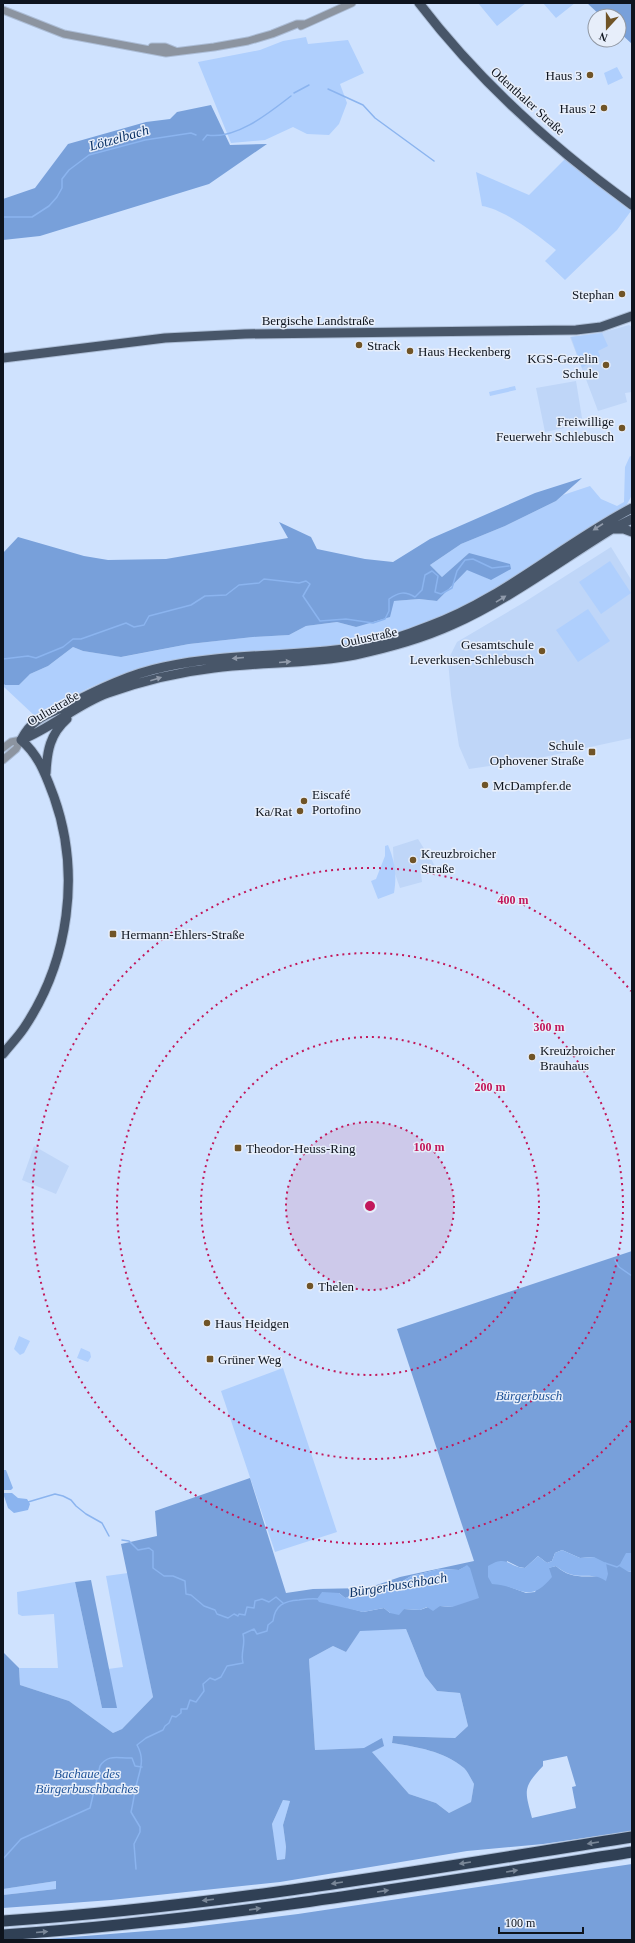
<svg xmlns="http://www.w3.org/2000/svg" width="635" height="1943" font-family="Georgia,serif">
  <rect width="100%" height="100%" fill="#cfe2fe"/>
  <path fill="#bfd6f8" d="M629,325L632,327V392L625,393L627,402L598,411L570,337L604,332Z
    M576,381L583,424L545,432L536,388Z
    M611,547L632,581V738L530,760L469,769L459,746L451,695L448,660L457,642L523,603Z
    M418,839L428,855L429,854L436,869L421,874L422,882L400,888L394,871L393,847Z
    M34,1146L69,1166L56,1194L22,1180Z"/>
  <path fill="#afcffd" d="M478,3H526L497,26Z
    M543,3H575L556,18Z
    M306,37L308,44L348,40L364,73L340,84L347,103L339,124L329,135L307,134L293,127L265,140L231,143L198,62L260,50L283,41Z
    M617,67L623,78L608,85L604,73Z
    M565,159L631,211L617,230L565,280L545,261L556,250C539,236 504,209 482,206L476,172L529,195Z
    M602,333L608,346L598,351L600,356L582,368L571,337Z
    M515,386L516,390L490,396L489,392Z
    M630,456L632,457V495L626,506C571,538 520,581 462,608C368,654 260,654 158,664C111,675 78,692 36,717L4,687L3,688V683L6,685H19L30,674L48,666L73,647L83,651L122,657L189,644L253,637L289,635L306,626L337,622L356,627L394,601L419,599L437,601L467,569L491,580L469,553L442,577L430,565L461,544L505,526L556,501L563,495L590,486L601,499L617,506L624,502L625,467Z
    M610,561L631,593L601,614L579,582Z
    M588,609L610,641L578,662L556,630Z
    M388,845C395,862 397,875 394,893L378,899L371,881L376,879L385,856V846Z
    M19,1336L30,1341L24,1353L20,1355L14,1349Z
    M81,1348L90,1352L91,1357L88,1362L77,1358Z
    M283,1368L337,1532L275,1552L221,1391Z
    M128,1573L153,1697L122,1729L113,1733L69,1701L20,1685L19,1668H58L54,1614L22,1616L18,1614L17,1592L75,1582L102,1708H116L108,1669L123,1667L106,1576Z
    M406,1629L425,1676L437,1691L460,1693L468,1726L455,1738L393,1736L392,1743C417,1747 444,1751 464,1768C468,1772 471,1779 474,1784L471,1802L449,1813L436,1803L409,1794L372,1752L364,1748L315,1750L309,1659L333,1646L346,1652L360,1630Z
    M283,1800L290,1801L283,1825L286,1847L285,1859L276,1860L272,1824Z
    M56,1881V1889L3,1895V1889Z"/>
  <path fill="#78a0da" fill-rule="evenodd" d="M587,3H632V44L619,32V16H601Z
    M211,105L230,145L267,144L209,184L40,236L3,240V199L35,188L68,144L146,122L170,119L177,112Z
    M582,478L556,501L505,526L461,544L430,565L442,577L469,553L510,564L511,569L491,580L467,570L437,601L419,599L394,601L390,617L356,627L337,622L306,626L289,635L253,637L189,644L121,657L83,651L73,647L48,666L30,674L19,685H5L3,683V553L18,537L84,556L108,560L166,559L288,538L279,522L311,537L317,549L365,559L393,562L430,539L535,493Z
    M632,1251V1553L626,1554L627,1571L632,1572V1831L543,1844L467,1851L280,1882L111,1900L3,1908V1895L56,1889V1881L3,1889V1652L19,1668L20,1685L69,1701L113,1733L122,1729L153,1697L121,1544L157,1536L155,1511L250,1478L286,1593L313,1589L368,1588L400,1577L474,1561L397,1329ZM562,1550L580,1558L594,1557L599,1576C582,1577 569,1578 556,1566L548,1568L535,1592L526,1593L502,1584L507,1561L519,1567L525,1568L538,1556L547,1563L552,1561L555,1553ZM467,1566L452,1607L440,1606L428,1607L420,1610L404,1609L390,1613L384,1608L363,1612L342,1606L339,1593L345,1598L373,1592L379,1588L393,1587L411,1576L440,1569L459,1570ZM406,1629L425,1676L437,1691L460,1693L468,1726L455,1738L393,1736L392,1743C417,1747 444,1751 464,1768C468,1772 471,1779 474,1784L471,1802L449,1813L436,1803L409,1794L372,1752L384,1746L382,1738L364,1748L315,1750L309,1659L333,1646L346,1652L360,1631ZM567,1756L576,1786L572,1787L576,1808L532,1818C525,1791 522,1788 543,1766V1761ZM283,1800L290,1801L283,1825L286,1847L285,1859L277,1860L272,1824Z
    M91,1580L117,1708H102L75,1582Z
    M632,1864V1940H36L184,1928L298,1914Z"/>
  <path fill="#8bb4ef" d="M3,1470H6L13,1488L11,1490H3Z
    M3,1493H12L18,1498L27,1499L30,1504L28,1510L14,1513L8,1508Z
    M562,1550L580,1558L594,1557L606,1563L608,1574L606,1581C589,1569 577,1584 556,1566L549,1568L552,1577C528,1606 521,1585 492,1584L488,1577V1566C508,1554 507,1567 525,1568L538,1556L547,1563L552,1561L555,1553Z
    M626,1553H632V1572L627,1571L619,1566Z
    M467,1565L470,1568L479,1598L452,1607L440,1606L433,1611L427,1607L420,1610L404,1609L399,1615L390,1613L384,1608L363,1612L319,1602L317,1599L322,1592L339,1593L345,1598L373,1592L379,1588L393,1587L411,1576L440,1569L459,1570Z"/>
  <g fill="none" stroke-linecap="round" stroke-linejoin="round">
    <path stroke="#8bb4ef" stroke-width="1.5" d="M328,89L363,105L375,118L434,161
      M294,93L309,85
      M203,140L207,135C236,140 269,113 291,96
      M3,217H32L49,206L57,197L62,188V179L69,170L89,155L145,140L191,133L196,135
      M3,659L28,656L36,658L63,647L73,639H81L126,623L134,627L144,625L149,616L191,605L205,596L226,595L239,585L259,583L264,579L299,583L306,581L310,584L303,596L320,621L346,619L373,623L385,619L389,611V599C399,592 405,591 415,597L422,590L425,575L432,571L438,576L435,592L441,594L452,588L457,571L465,560L473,559L492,568L509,566
      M615,1260L619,1267L632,1276
      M28,1502L55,1494L63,1496L71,1500L76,1506L86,1514L102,1523L109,1536
      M122,1540L129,1541L138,1550L149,1548L153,1551V1568L164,1576H173L185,1581L186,1594L191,1595L204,1606L215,1610L217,1614L228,1618L234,1614L238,1616L239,1614L245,1615L247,1607L254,1608L255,1601L262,1599L269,1602L276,1597L283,1603
      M605,1563L617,1567L620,1565
      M3,1859L21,1839L90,1808L100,1766C108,1753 120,1759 132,1758L135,1766L142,1767
      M136,1869L134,1844L140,1832V1827L131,1812C133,1804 134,1795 136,1787C139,1771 146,1761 137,1745L146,1738L163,1730L165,1726L169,1723L172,1716L176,1717L181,1713V1709H187L190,1700L196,1702L204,1691L203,1684L210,1678L215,1680L221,1677L227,1666L243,1663C240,1653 246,1645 243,1634L254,1629L257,1634L267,1631L268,1625L273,1621C275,1605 284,1601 299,1600C306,1599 312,1598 318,1599"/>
    <g stroke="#acbdd6" stroke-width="9">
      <path id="minor" d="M3,10L64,34L166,53L214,47L248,41L272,34L297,24H305
        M301,26L352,3
        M152,47H165L175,51
        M3,748L11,742L21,740
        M3,760L16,749L21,740"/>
    </g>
    <g stroke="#acbdd6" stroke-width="11">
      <path id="major" d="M419,3C478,80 553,148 632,205
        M3,358L165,338L245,334L576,330L601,327L632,316
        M613,529H624L632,532
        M21,740C33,717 47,715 68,705C99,689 130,674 164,667C230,652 299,658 365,646C386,642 409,634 429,626C503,599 563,544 632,508
        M21,740C52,728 77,704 108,693C142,681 179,672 214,668C261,662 309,664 355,655C388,648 421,639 452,625C508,600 560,561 612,529L632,519
        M46,773C47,751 50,734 67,719
        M3,1054C10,1045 18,1037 24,1028C69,961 81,873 54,797C46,776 39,755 21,740"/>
    </g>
    <g stroke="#acbdd6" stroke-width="13">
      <path id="highway" d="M3,1921C214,1907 423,1870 632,1837
        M3,1935C214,1920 423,1885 632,1852"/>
    </g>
    <use href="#minor" stroke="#8c94a0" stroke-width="7"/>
    <use href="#major" stroke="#485669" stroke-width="9"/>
    <use href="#highway" stroke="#304055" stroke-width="11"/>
  </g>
  <defs><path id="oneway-solid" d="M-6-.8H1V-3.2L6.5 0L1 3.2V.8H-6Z"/></defs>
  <g fill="#909aaa">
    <use href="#oneway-solid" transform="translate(598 527) rotate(147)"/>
    <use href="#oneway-solid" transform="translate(501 599) rotate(-32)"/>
    <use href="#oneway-solid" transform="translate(238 658) rotate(175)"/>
    <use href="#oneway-solid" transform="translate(285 662) rotate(-5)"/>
    <use href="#oneway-solid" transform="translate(156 679) rotate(-17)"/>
  </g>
  <g fill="#798697">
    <use href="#oneway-solid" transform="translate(593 1843) rotate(171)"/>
    <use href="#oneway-solid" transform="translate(465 1863) rotate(171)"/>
    <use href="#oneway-solid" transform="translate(512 1871) rotate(-9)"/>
    <use href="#oneway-solid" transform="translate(337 1883) rotate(171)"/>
    <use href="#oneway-solid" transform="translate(383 1891) rotate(-9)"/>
    <use href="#oneway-solid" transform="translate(208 1900) rotate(173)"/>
    <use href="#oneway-solid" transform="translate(255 1909) rotate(-8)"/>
    <use href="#oneway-solid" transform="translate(42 1932) rotate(-5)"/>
  </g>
  <circle cx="370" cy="1206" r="84" fill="#c2185b" fill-opacity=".12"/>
  <g fill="none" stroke="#c2185b" stroke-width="2" stroke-dasharray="2 4">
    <circle cx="370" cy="1206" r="84"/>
    <circle cx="370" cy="1206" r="169"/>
    <circle cx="370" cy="1206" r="253"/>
    <path d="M631 1421A338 338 0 1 1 631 991"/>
  </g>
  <g fill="#705427" stroke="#e7eefa" stroke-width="1.5">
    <circle cx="590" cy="75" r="4"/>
    <circle cx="604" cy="108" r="4"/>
    <circle cx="622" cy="294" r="4"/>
    <circle cx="359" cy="345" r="4"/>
    <circle cx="410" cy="351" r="4"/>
    <circle cx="606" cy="365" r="4"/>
    <circle cx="622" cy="428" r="4"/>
    <circle cx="542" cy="651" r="4"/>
    <rect x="588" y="748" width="8" height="8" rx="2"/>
    <circle cx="485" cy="785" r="4"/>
    <circle cx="304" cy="801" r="4"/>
    <circle cx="300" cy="811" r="4"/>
    <circle cx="413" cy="860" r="4"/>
    <rect x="109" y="930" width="8" height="8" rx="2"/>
    <circle cx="532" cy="1057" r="4"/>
    <rect x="234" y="1144" width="8" height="8" rx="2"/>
    <circle cx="310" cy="1286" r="4"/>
    <circle cx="207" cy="1323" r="4"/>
    <rect x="206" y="1355" width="8" height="8" rx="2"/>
  </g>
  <g text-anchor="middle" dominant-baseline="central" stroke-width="3" stroke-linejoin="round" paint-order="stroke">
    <g font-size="13" fill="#0e141e" stroke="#e7eefa" text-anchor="start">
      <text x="582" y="75" text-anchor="end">Haus 3</text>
      <text x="596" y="108" text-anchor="end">Haus 2</text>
      <text x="614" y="294" text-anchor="end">Stephan</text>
      <text x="367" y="345">Strack</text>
      <text x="418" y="351">Haus Heckenberg</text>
      <text x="598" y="358" text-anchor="end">KGS-Gezelin<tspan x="598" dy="15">Schule</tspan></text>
      <text x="614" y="421" text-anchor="end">Freiwillige<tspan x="614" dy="15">Feuerwehr Schlebusch</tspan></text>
      <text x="534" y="644" text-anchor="end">Gesamtschule<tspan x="534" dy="15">Leverkusen-Schlebusch</tspan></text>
      <text x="584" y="745" text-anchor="end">Schule<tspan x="584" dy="15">Ophovener Straße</tspan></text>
      <text x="493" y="785">McDampfer.de</text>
      <text x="312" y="794">Eiscafé<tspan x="312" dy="15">Portofino</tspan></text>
      <text x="292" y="811" text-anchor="end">Ka/Rat</text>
      <text x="421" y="853">Kreuzbroicher<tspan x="421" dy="15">Straße</tspan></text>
      <text x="121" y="934">Hermann-Ehlers-Straße</text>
      <text x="540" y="1050">Kreuzbroicher<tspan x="540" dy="15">Brauhaus</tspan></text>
      <text x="246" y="1148">Theodor-Heuss-Ring</text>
      <text x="318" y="1286">Thelen</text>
      <text x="215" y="1323">Haus Heidgen</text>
      <text x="218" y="1359">Grüner Weg</text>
    </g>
    <g font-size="13" fill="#0e141e" stroke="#e7eefa">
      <text transform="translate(528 101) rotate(42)">Odenthaler Straße</text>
      <text x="318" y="320">Bergische Landstraße</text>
      <text transform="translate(369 637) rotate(-12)">Oulustraße</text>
      <text transform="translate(53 708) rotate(-30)">Oulustraße</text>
    </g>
    <g font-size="13" font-style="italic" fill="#1f5398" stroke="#e7eefa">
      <text x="529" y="1395">Bürgerbusch</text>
      <text x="87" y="1773">Bachaue des<tspan x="87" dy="15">Bürgerbuschbaches</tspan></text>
    </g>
    <g font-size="14" font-style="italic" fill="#0d3468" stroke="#e7eefa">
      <text transform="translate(119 138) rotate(-16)">Lötzelbach</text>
      <text transform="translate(398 1585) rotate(-9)">Bürgerbuschbach</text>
    </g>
  </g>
  <circle cx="370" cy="1206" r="6" fill="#c2185b" stroke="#e7eefa" stroke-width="2"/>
  <g font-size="12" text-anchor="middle" font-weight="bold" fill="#c2185b" stroke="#e7eefa" stroke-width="3" stroke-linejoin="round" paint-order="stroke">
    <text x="513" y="904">400 m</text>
    <text x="549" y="1031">300 m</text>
    <text x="490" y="1091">200 m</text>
    <text x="429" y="1151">100 m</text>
  </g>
  <rect width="635" height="1943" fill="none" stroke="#0e141e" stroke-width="8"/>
  <g transform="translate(607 28) rotate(201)"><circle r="19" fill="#e7eefa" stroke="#9097a2"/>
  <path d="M0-3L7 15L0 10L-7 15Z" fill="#705427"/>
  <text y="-6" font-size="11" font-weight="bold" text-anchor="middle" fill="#0e141e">N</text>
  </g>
  <path d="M499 1927v6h84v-6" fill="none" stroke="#0e141e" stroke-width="2"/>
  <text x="505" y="1927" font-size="12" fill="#0e141e" stroke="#e7eefa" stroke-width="3" paint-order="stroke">100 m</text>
</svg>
